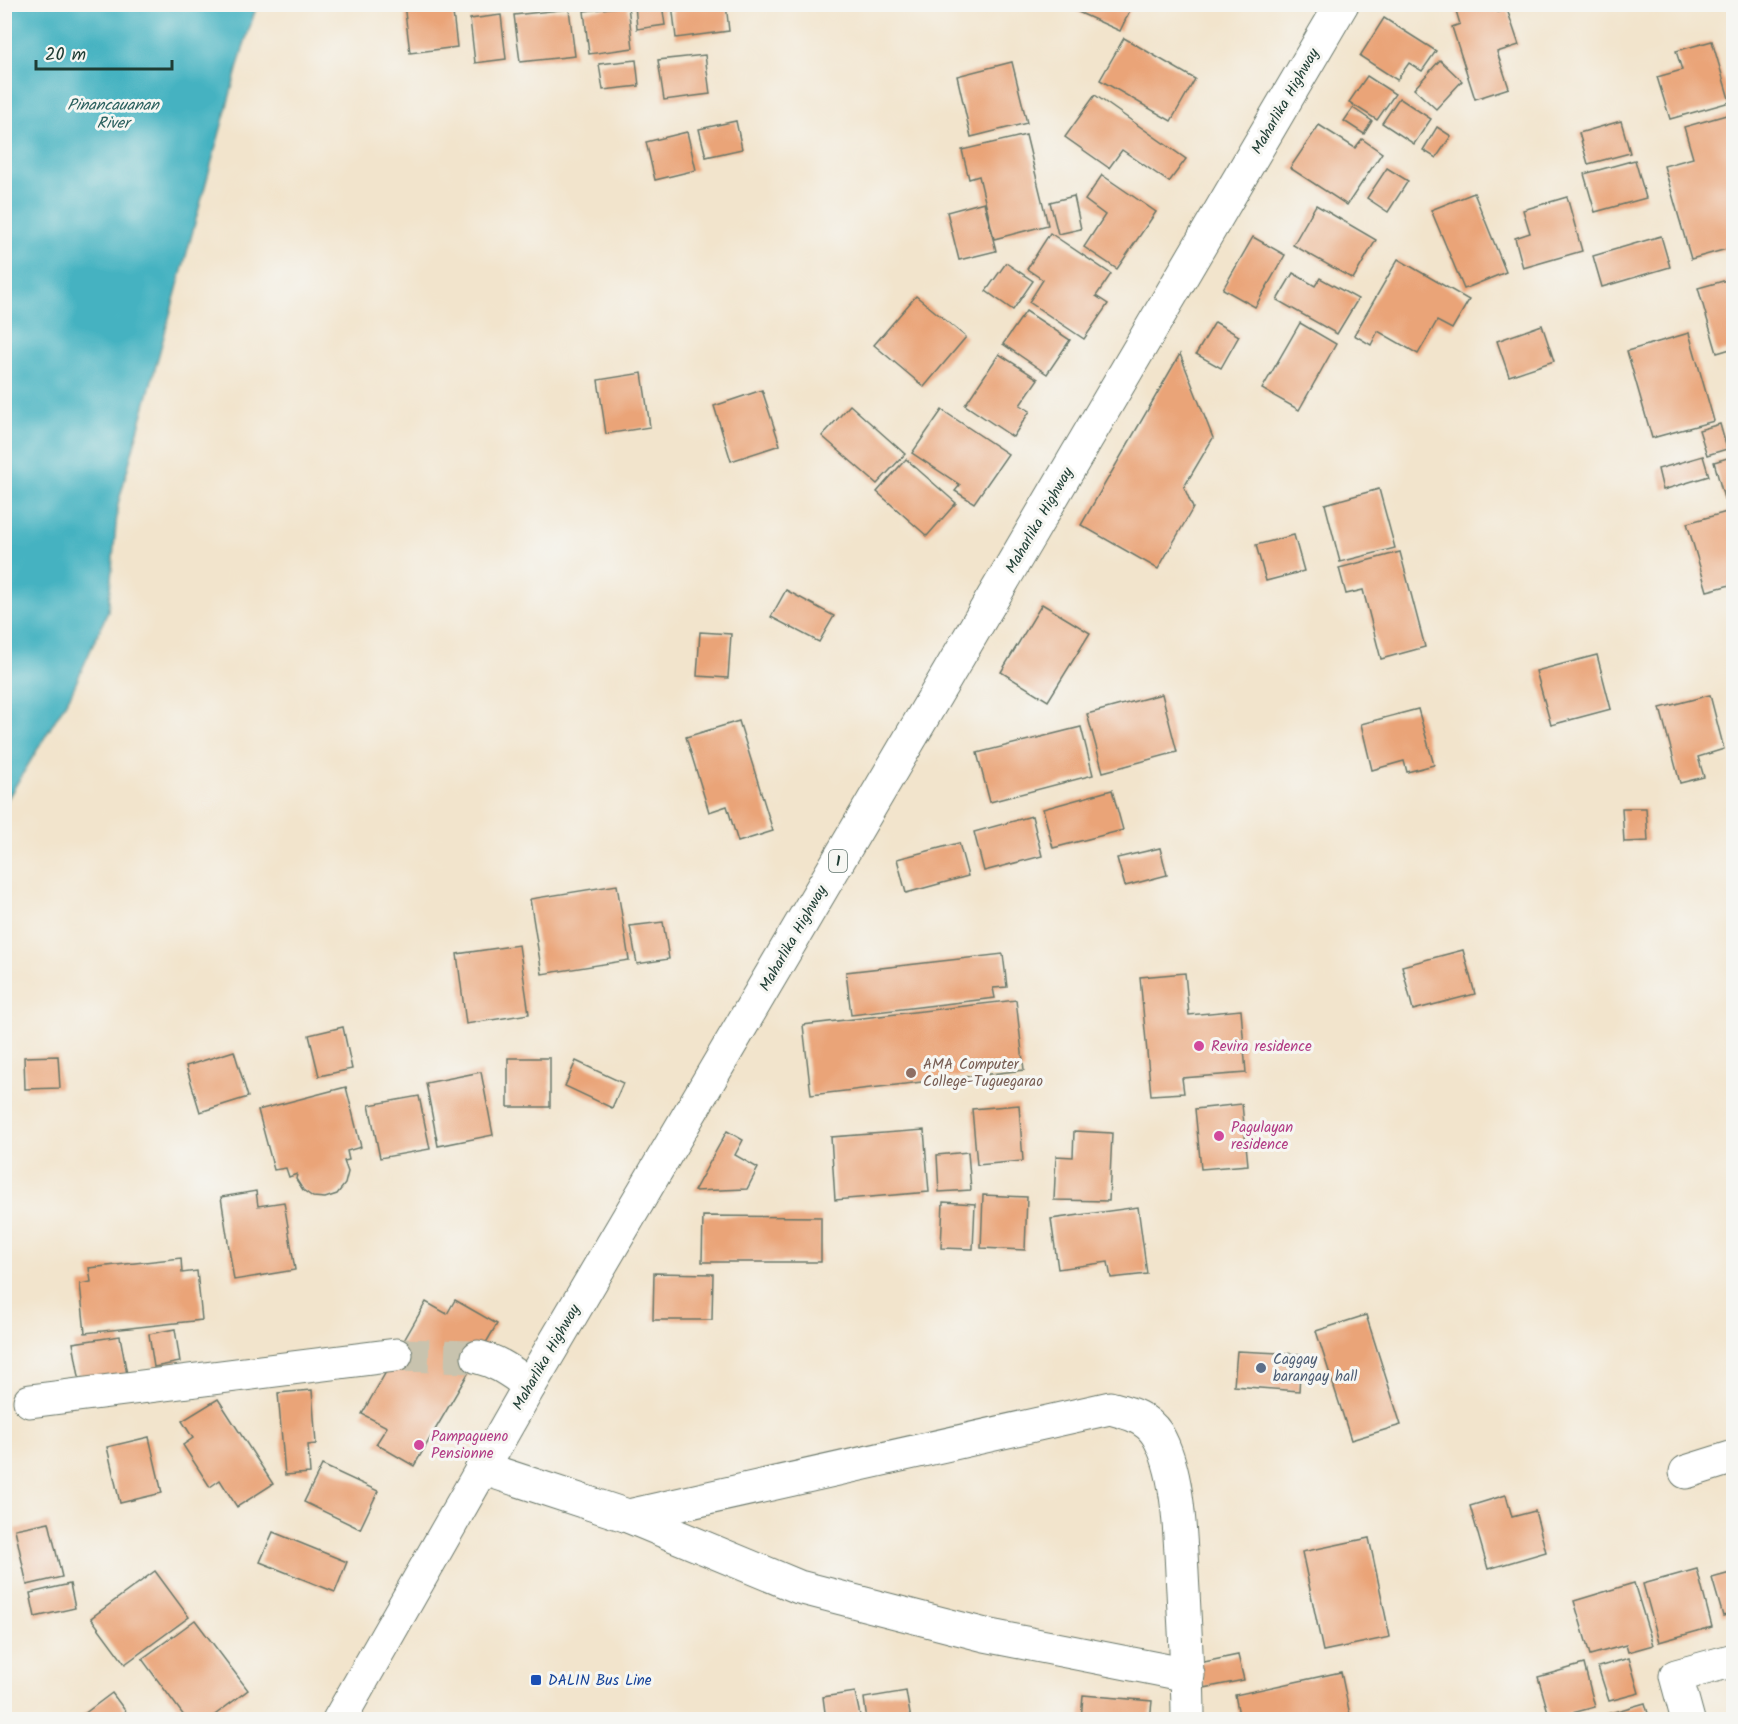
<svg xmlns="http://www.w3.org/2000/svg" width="1738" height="1724" font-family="Kalam,sans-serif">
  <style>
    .water { fill: #45b2c1; stroke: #32787a; stroke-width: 1.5 }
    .building { fill: #eaa478 }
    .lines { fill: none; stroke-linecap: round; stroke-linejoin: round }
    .minor-tunnel { stroke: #c8c3ae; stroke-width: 33; stroke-dasharray: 33 16; stroke-linecap: butt }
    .minor-casing { stroke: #697769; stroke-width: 35 }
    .primary-casing { stroke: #697769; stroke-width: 35 }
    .minor { stroke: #fff; stroke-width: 33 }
    .primary { stroke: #fff; stroke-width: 33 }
    .hotel-dot { fill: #d1479c; stroke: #f6f6f2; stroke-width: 2 }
    .education-dot { fill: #8d6e63; stroke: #f6f6f2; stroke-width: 2 }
    .service-dot { fill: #5c6f8a; stroke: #f6f6f2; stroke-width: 2 }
    .transit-dot { fill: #1a4fb4; stroke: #f6f6f2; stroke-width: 2 }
    .labels { text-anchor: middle; stroke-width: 6; stroke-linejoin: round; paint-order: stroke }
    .shield { fill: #f6f6f2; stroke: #60746d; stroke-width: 1.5 }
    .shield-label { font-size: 14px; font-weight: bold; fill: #1f3d34 }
    .street-label { font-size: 15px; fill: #1f3d34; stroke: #f6f6f2 }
    .hotel-label { font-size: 15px; fill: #b23c85; stroke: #f6f6f2; text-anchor: start }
    .education-label { font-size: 15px; fill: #785e54; stroke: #f6f6f2; text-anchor: start }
    .service-label { font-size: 15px; fill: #4e5e75; stroke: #f6f6f2; text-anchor: start }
    .transit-label { font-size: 15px; fill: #164399; stroke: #f6f6f2; text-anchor: start }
    .water-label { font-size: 16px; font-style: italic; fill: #2a605e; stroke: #f6f6f2 }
  </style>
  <rect width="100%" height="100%" fill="#f6f6f2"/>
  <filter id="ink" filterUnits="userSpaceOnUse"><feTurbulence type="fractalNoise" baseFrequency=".0167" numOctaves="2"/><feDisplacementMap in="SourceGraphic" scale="12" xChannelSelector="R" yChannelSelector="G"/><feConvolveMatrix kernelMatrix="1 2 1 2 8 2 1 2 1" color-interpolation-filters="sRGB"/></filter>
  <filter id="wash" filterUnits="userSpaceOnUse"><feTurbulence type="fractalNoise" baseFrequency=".008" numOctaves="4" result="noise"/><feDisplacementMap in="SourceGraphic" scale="24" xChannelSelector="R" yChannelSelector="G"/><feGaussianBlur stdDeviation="1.35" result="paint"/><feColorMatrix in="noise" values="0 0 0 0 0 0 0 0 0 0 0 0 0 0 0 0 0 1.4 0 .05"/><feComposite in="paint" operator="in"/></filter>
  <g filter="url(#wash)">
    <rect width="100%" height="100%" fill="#f2e4cc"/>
    <!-- water -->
    <path class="water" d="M5,4L257,5L243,48L118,504L108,611L71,694L5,803Z"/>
    <g id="blocks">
      <!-- building -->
      <g class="building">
        <path d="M404,4H452L457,47L410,53Z"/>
        <path d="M635,4H662L665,25L637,29Z"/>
        <path d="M672,4H726L729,31L676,38Z"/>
        <path d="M1079,4H1133L1120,31L1076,11Z"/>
        <path d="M1454,4H1495L1498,12L1507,9L1519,45L1497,52L1509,88L1475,99L1452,27L1460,24Z"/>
        <path d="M628,6L633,48L589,54L584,11Z"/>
        <path d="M569,9L575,56L520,62L514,15Z"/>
        <path d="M501,15L506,59L475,63L470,19Z"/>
        <path d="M1384,18L1436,51L1422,71L1409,63L1397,80L1360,56Z"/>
        <path d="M1124,38L1195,79L1171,121L1100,80Z"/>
        <path d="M1712,41L1730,102L1670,119L1657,77L1682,70L1676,51Z"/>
        <path d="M705,55L710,94L664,100L658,60Z"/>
        <path d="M636,60L639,86L603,90L599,64Z"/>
        <path d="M1440,60L1462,81L1436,109L1414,89Z"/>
        <path d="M1012,62L1027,123L971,137L957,76Z"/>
        <path d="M1367,76L1395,94L1377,120L1349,102Z"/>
        <path d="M1095,95L1186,159L1169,182L1122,150L1109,168L1065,137Z"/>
        <path d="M1399,98L1431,119L1414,144L1382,123Z"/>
        <path d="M1353,108L1372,121L1364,134L1344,121Z"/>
        <path d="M1730,114L1734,126V247L1691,259L1664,166L1693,158L1684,127Z"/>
        <path d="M736,121L742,149L706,157L699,129Z"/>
        <path d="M1621,121L1630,153L1588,164L1579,133Z"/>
        <path d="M1319,125L1355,148L1362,139L1382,153L1347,205L1290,168Z"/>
        <path d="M1437,127L1451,136L1436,158L1423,150Z"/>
        <path d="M687,132L696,170L655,180L646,142Z"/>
        <path d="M1026,135L1048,225L994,239L979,176L969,179L962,150Z"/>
        <path d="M1635,160L1646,198L1595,212L1584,174Z"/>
        <path d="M1387,168L1408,181L1388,212L1367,198Z"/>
        <path d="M1102,175L1156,212L1117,269L1084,247L1105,215L1085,200Z"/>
        <path d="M1474,193L1506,272L1464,289L1431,210Z"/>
        <path d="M1074,196L1081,229L1058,234L1050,202Z"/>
        <path d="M1567,197L1582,251L1523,268L1515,238L1530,233L1523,210Z"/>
        <path d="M984,202L996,251L959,260L947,212Z"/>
        <path d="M1316,205L1376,240L1353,279L1293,245Z"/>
        <path d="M1050,233L1111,274L1096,296L1108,304L1084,339L1029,302L1043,280L1027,269Z"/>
        <path d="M1661,236L1670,267L1602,287L1593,256Z"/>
        <path d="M1253,237L1285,255L1255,307L1223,289Z"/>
        <path d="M1398,259L1469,300L1452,329L1437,321L1418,354L1378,331L1371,345L1354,335Z"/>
        <path d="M1006,263L1033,281L1013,310L986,291Z"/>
        <path d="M1293,273L1315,286L1320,278L1358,299L1337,334L1277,300Z"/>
        <path d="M1734,278V348L1717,353L1698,288Z"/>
        <path d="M916,296L966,337L924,387L874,345Z"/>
        <path d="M1026,311L1070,340L1047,374L1003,344Z"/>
        <path d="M1215,322L1239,336L1221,368L1196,354Z"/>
        <path d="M1300,323L1336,344L1299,410L1262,389Z"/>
        <path d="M1542,325L1554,361L1509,376L1497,341Z"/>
        <path d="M1689,333L1714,421L1652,438L1627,351Z"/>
        <path d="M999,354L1038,379L1020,405L1030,411L1013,437L965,405Z"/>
        <path d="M1180,354L1213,438L1184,487L1193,508L1158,569L1081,525Z"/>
        <path d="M642,373L650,427L606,434L598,380Z"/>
        <path d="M762,390L780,445L731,461L714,406Z"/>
        <path d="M850,405L905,454L877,484L822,436Z"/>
        <path d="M942,410L1008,454L974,503L955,491L960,485L912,453Z"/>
        <path d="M1720,424L1727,449L1707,455L1699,430Z"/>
        <path d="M1703,456L1709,476L1663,490L1658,469Z"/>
        <path d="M1734,456V499L1725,502L1714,462Z"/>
        <path d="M906,459L956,503L927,536L877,492Z"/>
        <path d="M1379,489L1395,548L1340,562L1325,504Z"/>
        <path d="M1734,510V584L1707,591L1687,523Z"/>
        <path d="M1294,535L1304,571L1266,581L1256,545Z"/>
        <path d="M1400,552L1425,647L1381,659L1363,590L1346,594L1339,568Z"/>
        <path d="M786,590L834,616L819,642L771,617Z"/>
        <path d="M1042,604L1090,633L1048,701L1001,672Z"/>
        <path d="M700,632L731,634L728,678L697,676Z"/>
        <path d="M1597,655L1611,709L1551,725L1536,671Z"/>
        <path d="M1162,694L1177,752L1103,772L1087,714Z"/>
        <path d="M1710,695L1724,749L1698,757L1704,777L1680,783L1660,708Z"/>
        <path d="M1418,709L1434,765L1407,772L1404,761L1372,770L1361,724Z"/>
        <path d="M739,721L773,831L738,842L727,806L709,812L686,737Z"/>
        <path d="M1081,727L1093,775L990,802L977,753Z"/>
        <path d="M1112,790L1123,830L1053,848L1043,809Z"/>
        <path d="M1622,808H1646L1648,841L1624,842Z"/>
        <path d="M1032,816L1042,856L984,871L974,832Z"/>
        <path d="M959,843L968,876L906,893L897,859Z"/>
        <path d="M1160,848L1167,875L1125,886L1117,858Z"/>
        <path d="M617,885L629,960L542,974L530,899Z"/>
        <path d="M663,922L669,959L637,964L630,926Z"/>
        <path d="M519,945L529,1014L466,1024L457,954Z"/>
        <path d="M1463,950L1475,994L1413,1010L1402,966Z"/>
        <path d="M1003,954L1007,987L993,988L995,998L851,1015L846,972Z"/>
        <path d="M1185,973L1189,1015L1241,1010L1246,1073L1182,1078L1184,1093L1151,1095L1140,977Z"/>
        <path d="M1016,1000L1024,1070L811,1095L803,1025Z"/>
        <path d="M343,1027L352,1069L319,1076L309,1035Z"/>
        <path d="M234,1051L248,1097L200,1112L186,1066Z"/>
        <path d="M58,1056L60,1088L25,1089L24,1057Z"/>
        <rect x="508" y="1058" width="42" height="49"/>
        <path d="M576,1061L623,1083L612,1108L565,1086Z"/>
        <path d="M481,1072L493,1135L438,1146L426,1083Z"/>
        <path d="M346,1087L361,1147L347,1151L349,1160L344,1161L348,1172L345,1184L337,1194L325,1198L313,1197L303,1190L296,1179L297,1174L289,1177L286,1168L274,1170L258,1110Z"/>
        <path d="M419,1096L430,1149L380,1158L369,1105Z"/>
        <path d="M1242,1104L1248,1165L1201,1169L1195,1109Z"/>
        <path d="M1019,1105L1023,1161L977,1165L972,1109Z"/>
        <path d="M924,1130L929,1192L835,1200L831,1137Z"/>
        <path d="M727,1131L743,1140L735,1155L758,1168L747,1189L694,1191Z"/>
        <path d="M1074,1131L1112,1133L1109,1201L1054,1200L1056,1156L1073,1157Z"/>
        <path d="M968,1152L971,1190L939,1192L937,1155Z"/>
        <path d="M256,1191L258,1206L284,1202L295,1270L234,1280L221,1197Z"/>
        <path d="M983,1195L1027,1197L1025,1250L981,1248Z"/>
        <path d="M943,1202L975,1204L973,1249L941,1248Z"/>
        <path d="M1138,1207L1147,1274L1111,1278L1108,1262L1058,1269L1051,1219Z"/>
        <path d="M703,1216L821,1217V1262H702Z"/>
        <path d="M181,1258L182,1273L197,1271L202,1320L85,1333L80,1284L91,1282L89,1268Z"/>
        <path d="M654,1273L713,1274L712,1320H653Z"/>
        <path d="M455,1300L497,1324L414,1466L376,1444L387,1427L362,1414L426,1302L447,1314Z"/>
        <path d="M1366,1315L1401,1425L1351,1440L1316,1331Z"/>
        <path d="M175,1329L180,1362L154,1367L149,1334Z"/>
        <path d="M120,1336L128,1380L81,1388L73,1343Z"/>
        <path d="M1237,1351L1301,1354L1299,1391L1234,1386Z"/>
        <path d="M312,1390L316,1444L308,1445L310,1473L285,1475L278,1393Z"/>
        <path d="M218,1399L273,1484L237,1507L220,1480L210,1487L183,1445L193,1438L182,1421Z"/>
        <path d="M149,1437L162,1493L120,1503L107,1447Z"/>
        <path d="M322,1465L378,1491L360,1529L304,1502Z"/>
        <path d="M1506,1495L1512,1517L1535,1511L1546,1552L1488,1569L1470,1506Z"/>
        <path d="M49,1522L62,1577L27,1585L15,1529Z"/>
        <path d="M273,1532L347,1562L335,1592L260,1562Z"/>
        <path d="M1369,1538L1390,1637L1323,1651L1302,1552Z"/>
        <path d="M1697,1569L1712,1627L1659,1642L1643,1584Z"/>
        <path d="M155,1571L189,1617L125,1664L91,1618Z"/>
        <path d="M1734,1572V1613L1723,1616L1712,1578Z"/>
        <path d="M1634,1583L1653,1645L1628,1652L1626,1645L1590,1655L1574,1601Z"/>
        <path d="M70,1584L75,1608L35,1617L30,1593Z"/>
        <path d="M195,1620L248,1690L208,1720H187L142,1659Z"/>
        <path d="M1238,1655L1244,1680L1204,1688L1199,1663Z"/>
        <path d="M1629,1658L1639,1693L1609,1701L1598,1667Z"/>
        <path d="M1584,1664L1595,1707L1550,1719L1538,1677Z"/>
        <path d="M1341,1672L1351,1720H1240L1235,1695Z"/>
        <path d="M906,1691L911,1720H867L864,1698Z"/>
        <path d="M855,1692L861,1720H826L823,1697Z"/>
        <path d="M112,1693L132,1720H76Z"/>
        <path d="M1083,1695L1152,1701L1150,1720H1081Z"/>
        <path d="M1645,1703L1650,1720H1589V1719Z"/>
      </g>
    </g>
  </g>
  <g filter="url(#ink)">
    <use href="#blocks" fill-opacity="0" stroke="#697769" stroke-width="1.5"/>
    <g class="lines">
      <!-- minor-tunnel -->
      <path class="minor-tunnel" d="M396,1355L478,1357"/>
      <!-- minor casing -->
      <g class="minor-casing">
        <g id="minor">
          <path d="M478,1357C499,1362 512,1373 530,1385"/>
          <path d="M30,1401L396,1355"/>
          <path d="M482,1468L628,1516L799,1587L985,1635L1188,1675"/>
          <path d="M1686,1472L1734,1457"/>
          <path d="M628,1516L1110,1408C1128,1413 1146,1417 1157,1434C1181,1474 1180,1545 1183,1591C1185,1634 1188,1677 1188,1720"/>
          <path d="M1688,1720L1676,1676L1734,1660"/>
        </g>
      </g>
      <!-- primary casing -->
      <g class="primary-casing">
        <path id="primary" d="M339,1720L530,1385L1342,4"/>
      </g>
      <!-- minor -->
      <use href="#minor" class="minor"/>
      <!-- primary -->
      <use href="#primary" class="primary"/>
    </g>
  </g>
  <!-- markers -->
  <g class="hotel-dot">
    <circle cx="1199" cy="1046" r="6"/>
    <circle cx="1219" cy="1136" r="6"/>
    <circle cx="419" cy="1445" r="6"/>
  </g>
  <circle class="education-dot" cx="911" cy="1073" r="6"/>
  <circle class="service-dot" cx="1261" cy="1368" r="6"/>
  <rect class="transit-dot" x="530" y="1674" width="12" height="12" rx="3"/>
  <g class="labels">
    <!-- shield labels -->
    <rect class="shield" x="829" y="850" width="18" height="22" rx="4.5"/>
    <g class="shield-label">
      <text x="838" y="866">1</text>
    </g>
    <!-- street labels -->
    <g class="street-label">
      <text transform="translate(1285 101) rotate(-60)" y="5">Maharlika Highway</text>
      <text transform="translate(1039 520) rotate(-60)" y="5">Maharlika Highway</text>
      <text transform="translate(793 938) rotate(-60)" y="5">Maharlika Highway</text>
      <text transform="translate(546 1357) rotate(-60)" y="5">Maharlika Highway</text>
    </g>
    <!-- hotel labels -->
    <g class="hotel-label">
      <text x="1211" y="1051">Revira residence</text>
      <text x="1231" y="1132">Pagulayan<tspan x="1231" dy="17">residence</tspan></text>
      <text x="431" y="1441">Pampagueno<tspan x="431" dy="17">Pensionne</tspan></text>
    </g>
    <!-- education labels -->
    <g class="education-label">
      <text x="923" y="1069">AMA Computer<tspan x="923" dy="17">College-Tuguegarao</tspan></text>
    </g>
    <!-- service labels -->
    <g class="service-label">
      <text x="1273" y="1364">Caggay<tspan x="1273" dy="17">barangay hall</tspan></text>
    </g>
    <!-- transit labels -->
    <g class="transit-label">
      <text x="548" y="1685">DALIN Bus Line</text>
    </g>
    <!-- water labels -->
    <g class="water-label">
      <text x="113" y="110">Pinancauanan<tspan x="113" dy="18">River</tspan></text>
    </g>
  </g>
  <!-- margin -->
  <rect width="1738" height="1724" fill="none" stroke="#f6f6f2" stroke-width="24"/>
  <!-- scale -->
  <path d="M36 60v9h136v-9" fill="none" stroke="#1f3d34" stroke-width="3"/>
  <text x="45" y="60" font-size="18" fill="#1f3d34" stroke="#f6f6f2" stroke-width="4.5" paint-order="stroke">20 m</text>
</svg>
